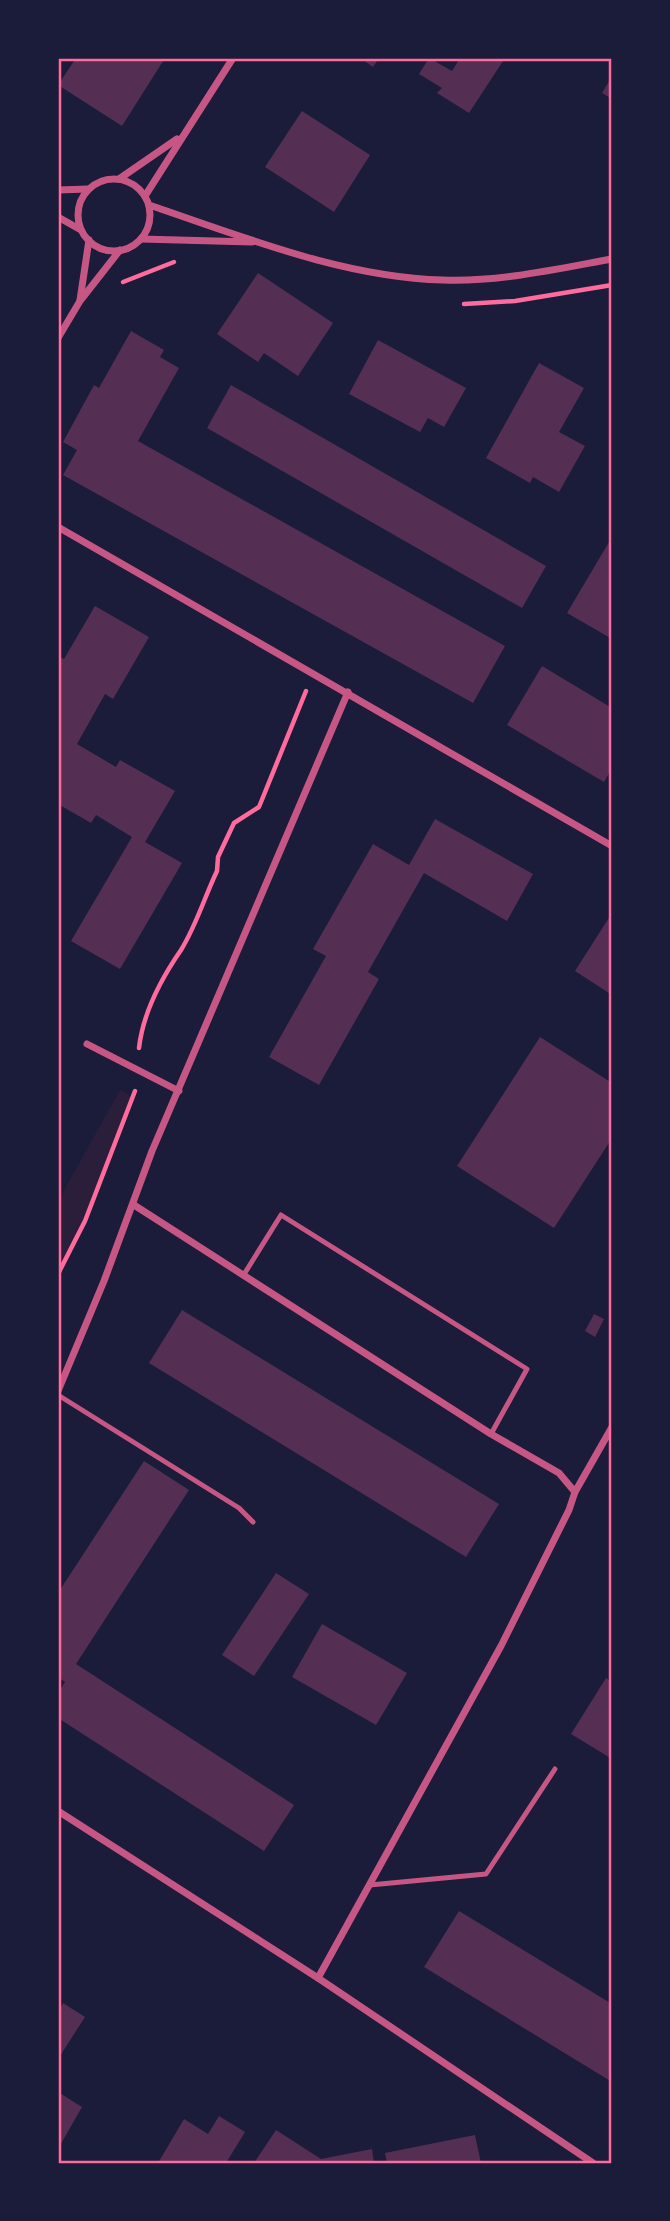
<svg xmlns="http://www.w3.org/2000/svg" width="670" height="2221" font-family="Montserrat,sans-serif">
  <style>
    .green { fill: #2a1e3b }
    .building { fill: #542f53 }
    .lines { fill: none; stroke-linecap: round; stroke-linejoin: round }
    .path { stroke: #ff6b9d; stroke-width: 4.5 }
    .service { stroke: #c65784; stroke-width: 5 }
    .minor { stroke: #c65784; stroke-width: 7 }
    .neatline { fill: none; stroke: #ff6b9d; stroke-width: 2.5 }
  </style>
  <rect width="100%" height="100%" fill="#1b1b3a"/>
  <!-- green -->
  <path class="green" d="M120,1090L133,1097L58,1282V1201Z"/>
  <!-- building -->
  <g class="building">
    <path d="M76,58H165L122,126L58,85Z"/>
    <path d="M360,58H379L373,67Z"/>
    <path d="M429,58L452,71L460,58H505L469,113L437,93L442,88L419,74Z"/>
    <path d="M612,76V99L602,93Z"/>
    <path d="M302,111L370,155L334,212L265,167Z"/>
    <path d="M258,273L333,323L298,376L264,353L258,362L217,334Z"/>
    <path d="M131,331L164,350L160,357L179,368L138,441L505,646L473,703L63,475L77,450L63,442L94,385L99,388Z"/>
    <path d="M378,340L466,388L444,427L428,418L420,432L349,394Z"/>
    <path d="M539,363L584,388L559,432L585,446L559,492L533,477L530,483L486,458Z"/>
    <path d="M231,385L546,566L522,608L207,428Z"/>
    <path d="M612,537V639L567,613Z"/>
    <path d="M95,606L149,637L113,699L105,694L77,744L116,767L120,760L175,791L145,842L182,863L120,969L71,941L132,837L96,815L91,823L58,804V656L64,659Z"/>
    <path d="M542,666L612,708V768L604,782L507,725Z"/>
    <path d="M435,819L533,874L507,921L424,873L368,972L379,979L319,1085L269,1057L326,956L313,949L373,844L409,865Z"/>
    <path d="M612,913V995L575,971Z"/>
    <path d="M540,1037L612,1083V1138L554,1228L457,1166Z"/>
    <path d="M182,1310L499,1504L466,1557L149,1363Z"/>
    <path d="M594,1314L604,1319L595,1337L585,1331Z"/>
    <path d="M144,1461L189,1490L76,1664L294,1805L264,1851L58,1718V1693L65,1682L58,1677V1593Z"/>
    <path d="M276,1573L309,1594L254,1676L222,1655Z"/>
    <path d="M322,1624L407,1673L376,1725L292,1677Z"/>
    <path d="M606,1678L612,1682V1759L571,1734Z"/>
    <path d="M459,1911L612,2004V2082L424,1967Z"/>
    <path d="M63,2003L85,2017L58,2059V2005L61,2007Z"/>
    <path d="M58,2092L82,2107L58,2149Z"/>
    <path d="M219,2116L245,2132L226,2163H158L184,2119L208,2134Z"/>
    <path d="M276,2130L321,2159L372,2149L374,2163H254Z"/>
    <path d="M475,2135L481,2163H387L385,2153Z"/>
  </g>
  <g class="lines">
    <!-- path -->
    <g class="path">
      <path d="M123,282L174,262"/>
      <path d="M464,304L515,301L612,285"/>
      <path d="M139,1048C143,1012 161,979 181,950C196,926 205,896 217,871L218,857L234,823L259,807L306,691"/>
      <path d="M58,1274L85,1221L135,1091"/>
    </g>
    <!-- service -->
    <g class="service">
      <path d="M243,1276L281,1215L527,1369L491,1434"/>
      <path d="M58,1395L239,1508L253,1522"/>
      <path d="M370,1885L486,1874L555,1769"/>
    </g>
    <!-- minor -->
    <g class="minor">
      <circle cx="114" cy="215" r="36"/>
      <path d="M119,179L177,139"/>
      <path d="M58,190L88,189"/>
      <path d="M145,196L233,58"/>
      <path d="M149,205C244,237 342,277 443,280C499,282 557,269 612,259"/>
      <path d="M58,217L81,230"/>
      <path d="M141,239L252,242"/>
      <path d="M80,300L89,240"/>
      <path d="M58,338L80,301L120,250"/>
      <path d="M58,527L612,846"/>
      <path d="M87,1044L179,1091"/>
      <path d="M134,1205L491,1434L559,1473L575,1492"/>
      <path d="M58,1391L104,1281L152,1151L348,692"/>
      <path d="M58,1811L318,1978L593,2163"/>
      <path d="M318,1978L501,1646L569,1510L575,1492L612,1427"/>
    </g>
  </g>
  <!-- border -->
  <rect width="670" height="2221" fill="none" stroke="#1b1b3a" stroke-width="119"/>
  <rect x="60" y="60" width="550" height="2102" class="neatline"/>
</svg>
